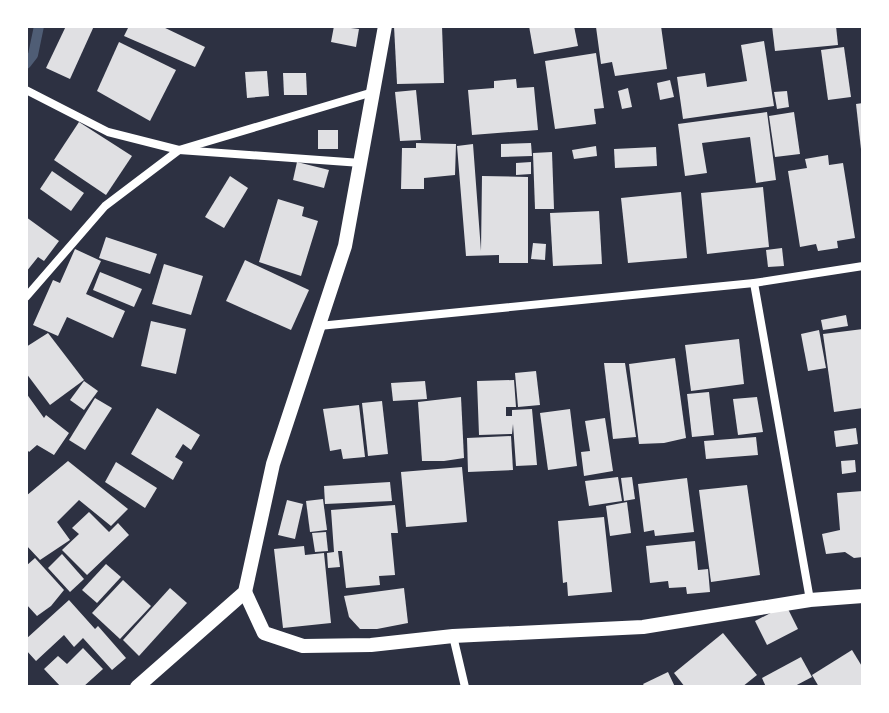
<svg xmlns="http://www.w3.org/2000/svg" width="889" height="713" font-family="Cabin,sans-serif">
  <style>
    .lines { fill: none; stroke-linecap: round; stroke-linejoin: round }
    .stream { stroke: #4f5d75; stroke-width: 10 }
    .building { fill: #e0e0e3 }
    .minor { stroke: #fff; stroke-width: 8 }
    .tertiary { stroke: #fff; stroke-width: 14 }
  </style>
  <rect width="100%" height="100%" fill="#2d3142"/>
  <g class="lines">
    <!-- stream -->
    <path class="stream" d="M26,64L33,55L39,26"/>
  </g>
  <!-- building -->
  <g class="building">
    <path d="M66,26H94L70,79L46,68Z"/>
    <path d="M129,26H161L205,47L195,67L124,36Z"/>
    <path d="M334,26L359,29L356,47L331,42Z"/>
    <path d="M394,26H442L444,83L397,84Z"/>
    <path d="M529,26H574L578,46L534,54Z"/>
    <path d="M606,26H661L667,69L615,76L612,62L601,64L596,27Z"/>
    <path d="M772,26H836L838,45L775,51Z"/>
    <path d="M764,41L774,106L683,119L677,77L705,73L707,87L747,81L741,45Z"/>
    <path d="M119,42L176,70L150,121L97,91Z"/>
    <path d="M844,47L851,97L828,100L821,50Z"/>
    <path d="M596,53L604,108L594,109L596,124L555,129L545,61Z"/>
    <path d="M267,71L269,96L247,98L245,72Z"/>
    <path d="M283,73H306L307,95H284Z"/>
    <path d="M516,79L517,88L534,87L538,130L472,135L468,90L494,88V81Z"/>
    <path d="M670,80L674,97L660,100L657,83Z"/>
    <path d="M628,88L632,107L622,109L618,91Z"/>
    <path d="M416,90L421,140L400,141L395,92Z"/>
    <path d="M787,91L789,107L777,109L774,92Z"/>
    <path d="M863,103V149H861L856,104Z"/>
    <path d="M767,112L776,180L756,183L750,137L702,143L707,173L685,176L678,124Z"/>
    <path d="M794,112L800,154L775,157L769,116Z"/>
    <path d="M79,122L132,156L106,195L54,160Z"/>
    <rect x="318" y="130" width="20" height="19"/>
    <path d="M416,143L456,144L455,175L424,178V189H401L402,148H416Z"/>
    <path d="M531,143L532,156L501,157V144Z"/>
    <path d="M473,144L481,251L482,176L528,177V263H499V255L466,256L457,146Z"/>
    <path d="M596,146L597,156L574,159L572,150Z"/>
    <path d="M656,147L657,166L615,168L614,149Z"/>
    <path d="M552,152L554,209H535L533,153Z"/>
    <path d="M828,155L829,165L843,163L855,238L837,241L838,248L818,251L816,244L800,247L788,171L807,168L805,159Z"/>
    <path d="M297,162L329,170L324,188L293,180Z"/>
    <path d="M531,162V174L516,175V163Z"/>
    <path d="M52,171L84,193L71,211L40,189Z"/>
    <path d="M230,176L248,188L224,228L205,217Z"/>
    <path d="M763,187L769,247L707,254L701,193Z"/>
    <path d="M681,192L687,258L628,263L621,198Z"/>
    <path d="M278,199L304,207L302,216L318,221L301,276L259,262Z"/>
    <path d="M599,211L602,264L553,266L550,213Z"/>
    <path d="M26,217L59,241L44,261L38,257L26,272Z"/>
    <path d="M106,237L157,254L150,274L99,258Z"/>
    <path d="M533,243L546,244L545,260L531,259Z"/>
    <path d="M782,248L784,266L768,267L766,250Z"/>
    <path d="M75,249L101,261L86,294L125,311L113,338L67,317L58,336L33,325L53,280L60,283Z"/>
    <path d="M245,260L309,290L291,330L226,301Z"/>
    <path d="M164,264L203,276L191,315L152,304Z"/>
    <path d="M100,272L142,289L134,307L93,290Z"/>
    <path d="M846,315L848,326L823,330L821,320Z"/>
    <path d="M151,321L186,329L176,374L141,366Z"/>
    <path d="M863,329V408L834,412L823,334Z"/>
    <path d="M819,330L826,368L808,371L801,334Z"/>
    <path d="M48,333L84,380L50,405L26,373V347Z"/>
    <path d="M739,339L744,384L691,391L685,345Z"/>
    <path d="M675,358L686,438L664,443L639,444L629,364Z"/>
    <path d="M604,363H625L636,437L613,439Z"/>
    <path d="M536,371L540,405L518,407L515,373Z"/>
    <path d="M514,380L516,407H506V416H512V410L532,409L537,465L516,466L513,424L512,434L479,435L477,381Z"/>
    <path d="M84,381L98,391L84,410L70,400Z"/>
    <path d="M425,381L427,399L393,401L391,383Z"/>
    <path d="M709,392L714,435L692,437L687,394Z"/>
    <path d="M26,393L44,418L46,415L69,433L54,455L37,445L29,452L26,448Z"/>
    <path d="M461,397L464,458L444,461H422L418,402Z"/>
    <path d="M757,397L763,432L738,435L733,399Z"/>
    <path d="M95,398L112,408L85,450L69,440Z"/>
    <path d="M382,401L388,454L368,456L362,403Z"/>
    <path d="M359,405L365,457L343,459L341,449L330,451L323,409Z"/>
    <path d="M157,408L200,435L191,450L183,444L175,457L183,462L173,480L131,454Z"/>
    <path d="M570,409L577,466L548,470L540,413Z"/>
    <path d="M605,418L613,471L584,476L581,452L590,451L585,421Z"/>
    <path d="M856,428L858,444L836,447L834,431Z"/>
    <path d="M511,436L513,470L468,472L467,438Z"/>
    <path d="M756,437L758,455L706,459L704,441Z"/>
    <path d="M855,460L856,472L842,474L841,461Z"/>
    <path d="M68,461L128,509L111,526L79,500L57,522L70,540L40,560L26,545V496Z"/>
    <path d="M116,462L157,488L145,508L105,482Z"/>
    <path d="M462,467L467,522L406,527L401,472Z"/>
    <path d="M618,477L622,501L589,506L585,481Z"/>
    <path d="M632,477L635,499L624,501L621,478Z"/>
    <path d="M687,478L694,532L655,536L654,530L644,532L638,484Z"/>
    <path d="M390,482L392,501L325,504L324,486Z"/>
    <path d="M747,485L760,575L711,582L699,490Z"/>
    <path d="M863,491V557L854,558L845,552L826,554L822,534L840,530L837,493Z"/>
    <path d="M323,499L327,530L310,532L306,501Z"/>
    <path d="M287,500L303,504L295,539L278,535Z"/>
    <path d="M627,502L631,533L610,536L606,506Z"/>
    <path d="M395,505L398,533H391L395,575L379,576L380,585L346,588L342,551H338L340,567L328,568L327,553L334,552L331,510Z"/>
    <path d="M89,512L109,532L118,523L129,535L87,575L62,550L79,534L72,528Z"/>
    <path d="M604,517L612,592L568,596L567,582L563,583L558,521Z"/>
    <path d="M326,532L328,551L315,552L312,533Z"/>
    <path d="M695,541L698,570L708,569L710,592L687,594L686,587L669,588L668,581L650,583L646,546Z"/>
    <path d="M304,546L305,555L324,553L331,623L283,628L274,549Z"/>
    <path d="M62,554L84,579L70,592L48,568Z"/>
    <path d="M35,558L64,590L51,606L37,616L26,604V566Z"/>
    <path d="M106,564L121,577L97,603L82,590Z"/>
    <path d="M123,580L151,606L120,639L92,613Z"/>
    <path d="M170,588L187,603L139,656L123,640Z"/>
    <path d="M404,588L408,623L377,629H360L349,617L344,596Z"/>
    <path d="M69,600L95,629L98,626L126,658L112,670L83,638L74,647L64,635L36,661L26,650V639Z"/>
    <path d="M786,605L798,629L767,645L755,621Z"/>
    <path d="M723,633L757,675L742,687H685L674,673Z"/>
    <path d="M83,648L103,669L83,687H61L44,669L58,656L67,664Z"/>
    <path d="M852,650L863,668V687H819L812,675Z"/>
    <path d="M801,657L812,677L793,687H766L762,678Z"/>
    <path d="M668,672L675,687H645L643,684Z"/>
  </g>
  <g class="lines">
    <!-- minor -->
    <g class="minor">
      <path d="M26,90L108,132L179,150L361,163"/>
      <path d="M754,283L810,600"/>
      <path d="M26,297L105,206L179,150L373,92"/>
      <path d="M319,326L754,283L863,266"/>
      <path d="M453,636L465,687"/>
    </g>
    <!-- tertiary -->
    <g class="tertiary">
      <path d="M245,592L264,633L303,646L371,645L453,636L643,627L810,600L863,596"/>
      <path d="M137,687L245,592L273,464L345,246L385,26"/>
    </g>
  </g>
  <!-- border -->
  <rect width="889" height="713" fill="none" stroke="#ffffff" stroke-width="56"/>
</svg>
